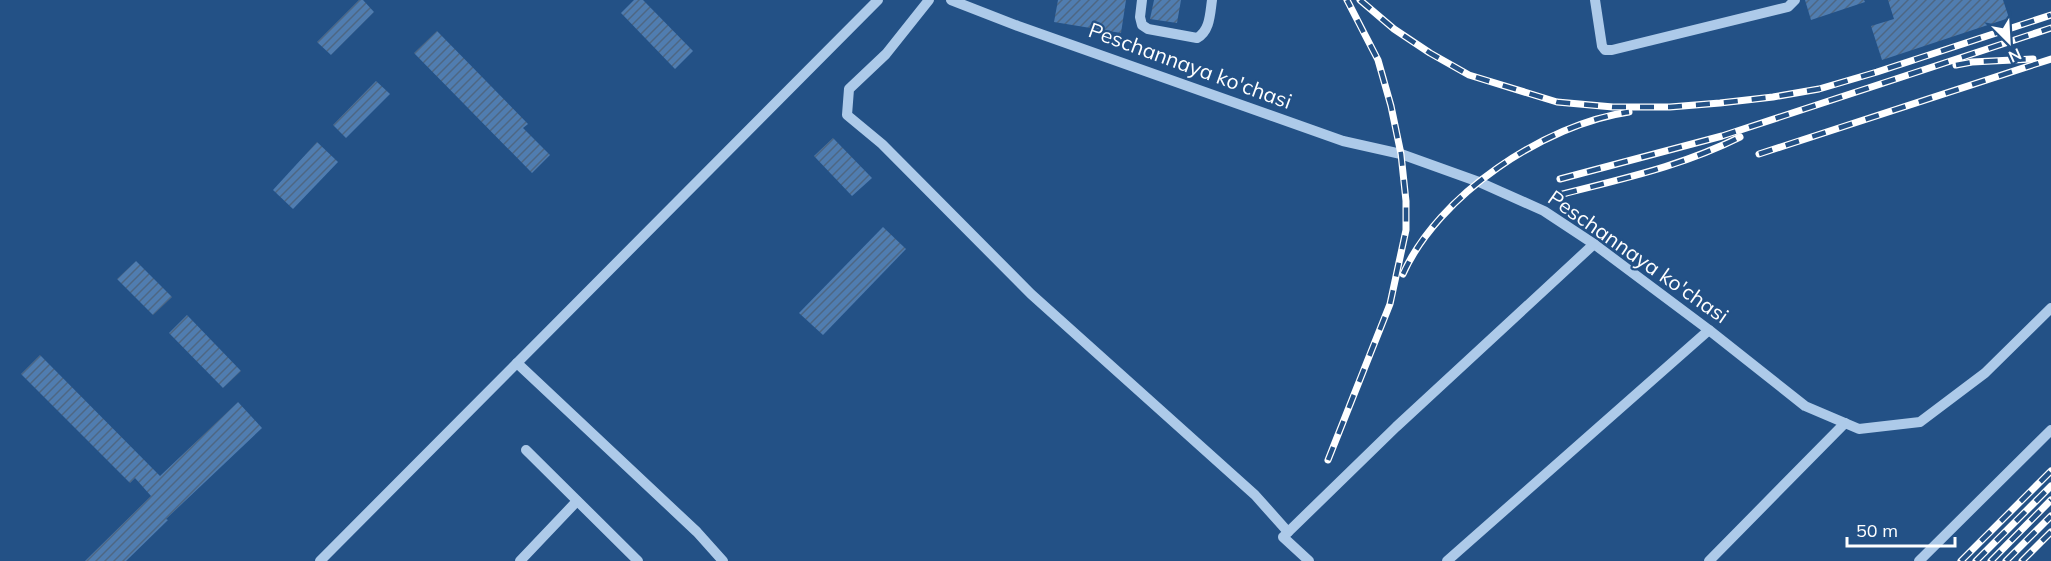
<svg xmlns="http://www.w3.org/2000/svg" width="2051" height="561" font-family="Mulish,sans-serif">
  <style>
    .building { fill: url(#building-hatch) }
    .lines { fill: none; stroke-linecap: round; stroke-linejoin: round }
    .minor { stroke: #adcae9; stroke-width: 10 }
    .rail-casing { stroke: #fff; stroke-width: 7 }
    .rail { stroke: #235186; stroke-width: 4.5; stroke-dasharray: 14; stroke-linecap: butt }
    .labels { text-anchor: middle; stroke-width: 4.5; stroke-linejoin: round; paint-order: stroke }
    .street-label { font-size: 21px; fill: #fff; stroke: #235186 }
  </style>
  <defs>
    <pattern id="building-hatch" width="6" height="6" patternUnits="userSpaceOnUse" patternTransform="scale(1.5)"><rect width="6" height="6" fill="#507db0"/><path d="M-1 1l2-2M0 6l6-6M5 7l2-2" fill="none" stroke="#4e6783"/></pattern>
  </defs>
  <rect width="100%" height="100%" fill="#235186"/>
  <!-- building -->
  <g class="building">
    <path d="M359,0H363L374,12L331,55L317,42Z"/>
    <path d="M634,0H643L693,51L675,69L621,13Z"/>
    <path d="M1058,0H1126L1121,33L1054,22Z"/>
    <path d="M1154,0H1181L1177,23L1150,19Z"/>
    <path d="M1805,0H1864L1865,2L1811,20Z"/>
    <path d="M1888,0H2003L2009,18L1882,60L1871,26L1894,19Z"/>
    <path d="M437,31L528,124L523,128L550,155L532,173L414,53Z"/>
    <path d="M376,81L390,94L346,138L333,125Z"/>
    <path d="M833,138L872,178L852,196L814,156Z"/>
    <path d="M317,142L338,162L293,209L273,190Z"/>
    <path d="M883,227L906,249L823,335L799,313Z"/>
    <path d="M136,261L172,297L153,315L117,279Z"/>
    <path d="M187,315L241,371L223,388L169,333Z"/>
    <path d="M40,355L160,476L238,402L262,428L166,519L168,520L126,561H85L151,496L135,478L130,483L21,374Z"/>
  </g>
  <g class="lines">
    <!-- minor -->
    <g class="minor">
      <path d="M929,0L886,54L849,89L847,115L882,144L1031,294L1255,495L1288,532"/>
      <path d="M951,0L1018,26L1343,141L1401,154L1479,182L1544,211L1594,244L1709,330L1805,406L1859,429L1920,422L1985,373L2051,308"/>
      <path d="M1142,0L1140,17L1142,25L1148,29L1197,38C1210,31 1210,14 1212,0"/>
      <path d="M1595,0L1602,46L1605,50H1612L1788,7L1795,0"/>
      <path d="M517,363L697,532L723,561"/>
      <path d="M526,450L638,561"/>
      <path d="M320,561L878,0"/>
      <path d="M520,561L577,501"/>
      <path d="M1309,561L1283,537L1396,427L1594,244"/>
      <path d="M1447,561L1709,330"/>
      <path d="M1709,561L1845,423"/>
      <path d="M1919,561L2051,430"/>
    </g>
    <!-- rail casing -->
    <g class="rail-casing">
      <g id="rail">
        <path d="M1360,0L1394,29L1430,53L1469,75L1557,102L1613,107H1670L1720,103L1773,97L1819,89L1877,72L2051,15"/>
        <path d="M1956,65L1972,62L2033,59"/>
        <path d="M1759,154L2051,59"/>
        <path d="M1560,179L1722,136L2051,28"/>
        <path d="M1563,194C1625,178 1682,166 1740,137"/>
        <path d="M1403,274C1438,195 1545,124 1629,112"/>
        <path d="M1328,460L1390,304L1406,230V201L1401,154L1391,106L1378,60L1347,0"/>
        <path d="M1961,561L2051,471"/>
        <path d="M1976,561L2051,486"/>
        <path d="M1991,561L2051,500"/>
        <path d="M2006,561L2051,516"/>
        <path d="M2022,561L2051,532"/>
      </g>
    </g>
    <!-- rail -->
    <use href="#rail" class="rail"/>
  </g>
  <g class="labels">
    <!-- street labels -->
    <g class="street-label">
      <text transform="translate(1190 66) rotate(20)" y="7">Peschannaya ko'chasi</text>
      <text transform="translate(1638 257) rotate(35)" y="7">Peschannaya ko'chasi</text>
    </g>
  </g>
  <!-- north arrow -->
  <g transform="translate(2009 42) rotate(156)" stroke="#235186" stroke-width="4.5" paint-order="stroke">
  <path d="M0-4.5L10 22L0 15L-10 22Z" fill="#ffffff"/>
  <text y="-9" font-size="16" font-weight="bold" text-anchor="middle" fill="#ffffff">N</text>
  </g>
  <!-- scale -->
  <path d="M1847 537v9h108v-9" fill="none" stroke="#ffffff" stroke-width="3"/>
  <text x="1856" y="537" font-size="18" fill="#ffffff" stroke="#235186" stroke-width="4.5" paint-order="stroke">50 m</text>
</svg>
